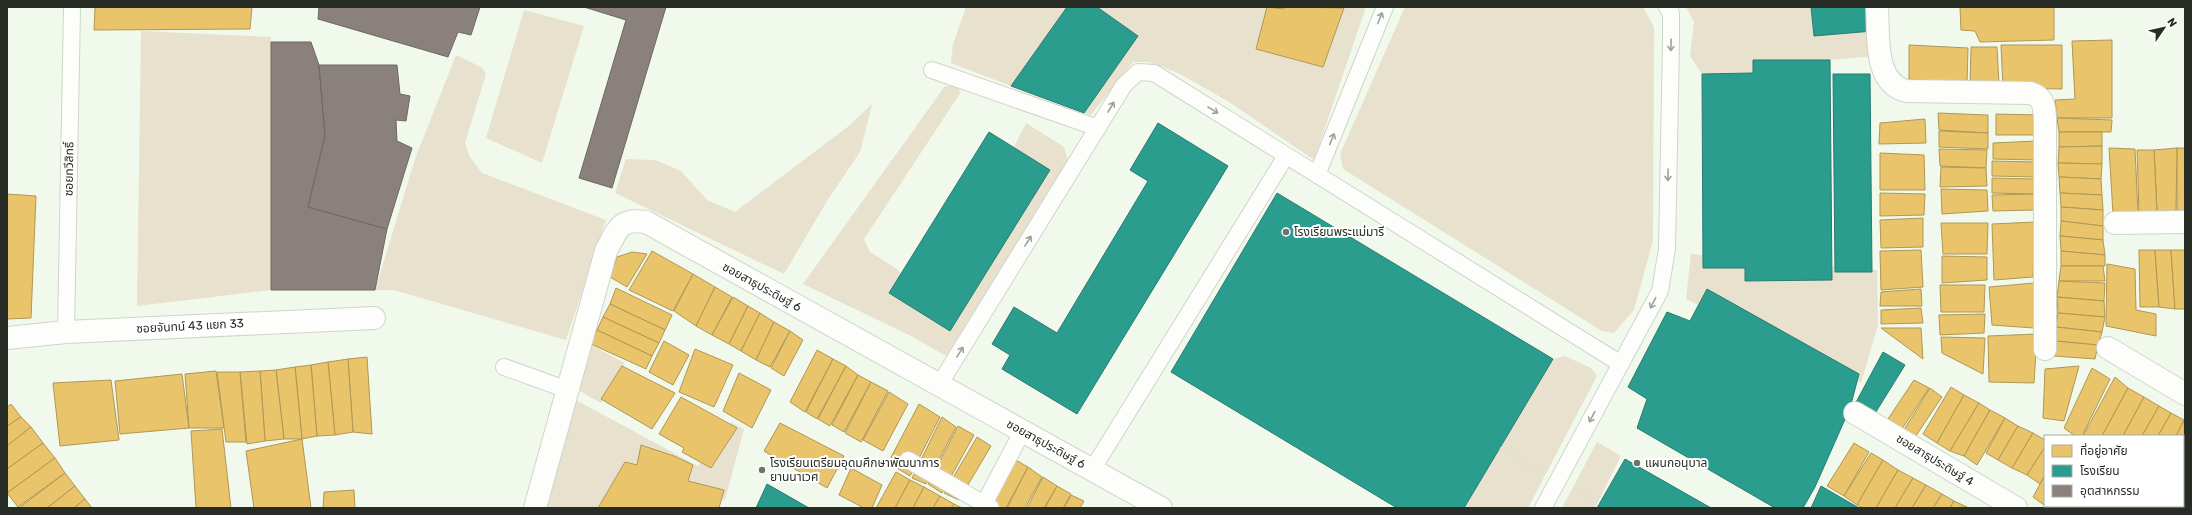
<svg xmlns="http://www.w3.org/2000/svg" width="2192" height="515" font-family="Rubik,'Noto Sans Thai',sans-serif">
  <style>
    .green { fill: #e8e1cd }
    .homes { fill: #e9c46a; stroke: #af9755 }
    .schools { fill: #2a9d8f; stroke: #297b6f }
    .industry { fill: #8a817c; stroke: #6c6862 }
    .lines { fill: none; stroke-linecap: round; stroke-linejoin: round }
    .lane-casing { stroke: #ced5ca; stroke-width: 18 }
    .street-casing { stroke: #ced5ca; stroke-width: 24 }
    .path { stroke: #dcdfda; stroke-width: 2.5; stroke-dasharray: 2 3; stroke-linecap: butt }
    .lane { stroke: #fdfefc; stroke-width: 16 }
    .street { stroke: #fdfefc; stroke-width: 22 }
    .oneway { stroke: #9da09b }
    .poi-dot { fill: #6e746a; stroke: #fff; stroke-width: 1.5 }
    .labels { text-anchor: middle; stroke-width: 4; stroke-linejoin: round; paint-order: stroke }
    .street-label { font-size: 12px; fill: #272d24; stroke: #fff }
    .poi-label { font-size: 12px; fill: #272d24; stroke: #fff; text-anchor: start }
  </style>
  <rect width="100%" height="100%" fill="#f1f9ec"/>
  <!-- green -->
  <g class="green">
    <path d="M966,7H1067L1011,86L951,63L953,44Z"/>
    <path d="M1097,7H1366L1314,160L1229,102L1178,73L1149,62H1133L1091,115L1084,113L1138,36Z"/>
    <path d="M1405,7H1643L1654,27L1653,240L1634,310L1614,333L1602,331L1343,169L1340,154Z"/>
    <path d="M1686,7H1872L1874,56L1830,60H1754L1753,73L1702,74L1690,56L1694,22Z"/>
    <path d="M524,10L584,26L542,163L486,138Z"/>
    <path d="M141,31L271,37V290L137,306Z"/>
    <path d="M456,55L481,67L486,74L465,143L470,157L482,173L606,220L566,340L394,290H375L415,159Z"/>
    <path d="M945,86H955L961,92L864,239L870,252L897,269L908,283L921,279L1014,147L1026,123L1064,147L1069,164L946,356L913,337L803,284Z"/>
    <path d="M872,104L860,152L827,201L784,274L615,193L626,159L655,160L681,171L707,200L735,212L850,125Z"/>
    <path d="M1691,254L1877,270L1878,325L1861,383L1686,299Z"/>
    <path d="M591,345L625,363L601,403L578,390Z"/>
    <path d="M1565,356L1591,368L1597,376L1528,508H1464L1553,359Z"/>
    <path d="M574,399L698,466L731,422L744,429L725,500L643,466L624,508H545Z"/>
    <path d="M1597,442L1621,456L1595,508H1562Z"/>
  </g>
  <!-- homes -->
  <g class="homes">
    <path d="M95,7H252L250,29L94,30Z"/>
    <path d="M1267,7L1284,9L1285,7L1344,8L1323,67L1256,49Z"/>
    <path d="M1960,7H2054V40L1980,42L1975,31L1961,30Z"/>
    <path d="M2112,40V118H2057L2055,100L2075,99L2072,41Z"/>
    <path d="M1909,45L1968,48L1967,83L1909,79Z"/>
    <path d="M2001,45H2062V89L2003,88Z"/>
    <path d="M1971,47H1997L1999,84L1970,86Z"/>
    <path d="M1938,113L1988,115V133L1939,130Z"/>
    <path d="M1996,114L2041,115L2040,135H1996Z"/>
    <path d="M2057,118L2112,120L2111,132H2059Z"/>
    <path d="M1925,119L1926,143L1879,144L1880,123Z"/>
    <path d="M1939,131L1988,133V149L1939,147Z"/>
    <path d="M2059,132H2102V146L2059,147Z"/>
    <path d="M2037,141V160L1993,159V143Z"/>
    <path d="M2102,146V164L2058,163L2059,147Z"/>
    <path d="M2109,148L2135,149L2138,213L2113,214Z"/>
    <rect x="2177" y="148" width="8" height="63"/>
    <path d="M2177,148L2176,211H2157L2154,150Z"/>
    <path d="M1939,149L1987,150L1986,168L1940,166Z"/>
    <path d="M2137,150H2154L2157,213H2139Z"/>
    <path d="M1880,153L1924,155L1925,190H1880Z"/>
    <path d="M1992,161L2037,162L2036,177L1992,176Z"/>
    <path d="M2058,163L2102,164L2101,179L2059,177Z"/>
    <path d="M1941,167L1986,168L1987,186L1940,187Z"/>
    <path d="M2059,177L2101,179L2102,195L2060,193Z"/>
    <path d="M1992,178L2036,179L2035,194L1992,193Z"/>
    <path d="M1941,189L1987,190L1988,211L1942,214Z"/>
    <path d="M1880,193L1925,194L1924,215L1880,216Z"/>
    <path d="M2060,193L2102,195L2103,210L2061,207Z"/>
    <path d="M7,194L36,196L31,318L7,319Z"/>
    <path d="M2035,194V210L1993,211L1992,195Z"/>
    <path d="M2061,207L2103,210V226L2061,221Z"/>
    <path d="M1923,218V247L1881,248L1880,220Z"/>
    <path d="M2061,221L2103,226V240L2060,236Z"/>
    <path d="M2035,222L2033,277L1994,280L1992,224Z"/>
    <path d="M1941,223H1988L1987,254H1943Z"/>
    <path d="M2060,236L2103,240L2105,255L2061,251Z"/>
    <path d="M1921,250L1923,287L1881,290L1880,251Z"/>
    <path d="M2139,250H2155L2159,307H2140Z"/>
    <path d="M2155,250H2171L2175,309L2159,307Z"/>
    <path d="M2171,250H2185V309H2175Z"/>
    <path d="M652,251L693,274L673,311L629,290Z"/>
    <path d="M2061,251L2105,255V266H2061Z"/>
    <path d="M632,252L647,254L627,287L610,277L617,257Z"/>
    <path d="M1942,256L1987,257V280L1942,283Z"/>
    <path d="M2107,264L2135,269L2136,310L2156,314V336L2106,326Z"/>
    <path d="M2061,266H2103L2105,281H2059Z"/>
    <path d="M693,274L715,287L696,326L674,311Z"/>
    <path d="M2059,281L2105,283L2104,301L2057,297Z"/>
    <path d="M2034,283V328L1992,325L1989,287Z"/>
    <path d="M1940,285H1985L1984,312H1941Z"/>
    <path d="M715,287L732,297L712,335L696,326Z"/>
    <path d="M616,288L672,315L665,330L610,304Z"/>
    <path d="M1921,289L1922,306H1880L1881,292Z"/>
    <path d="M733,297L748,306L729,344L712,335Z"/>
    <path d="M2057,297L2104,301L2105,317L2058,313Z"/>
    <path d="M610,304L665,330L659,343L603,317Z"/>
    <path d="M748,306L760,313L741,351L729,344Z"/>
    <path d="M1921,308L1923,323L1881,324V310Z"/>
    <path d="M760,313L774,322L756,360L741,351Z"/>
    <path d="M2058,313L2105,317L2102,332L2056,327Z"/>
    <path d="M1985,314L1984,333L1940,335L1939,315Z"/>
    <path d="M603,317L659,343L652,356L597,330Z"/>
    <path d="M774,322L790,331L770,367L756,360Z"/>
    <path d="M2056,327L2102,332L2098,345L2055,341Z"/>
    <path d="M1881,328H1921L1923,359Z"/>
    <path d="M597,330L652,356L646,369L591,344Z"/>
    <path d="M790,331L803,340L784,376L771,368Z"/>
    <path d="M2037,334L2034,383L1989,382L1988,336Z"/>
    <path d="M1941,337L1985,338L1983,374L1942,353Z"/>
    <path d="M664,341L689,355L673,385L649,372Z"/>
    <path d="M2055,341L2098,345L2095,359L2054,356Z"/>
    <path d="M695,349L733,365L714,407L679,392Z"/>
    <path d="M817,350L833,359L805,412L790,402Z"/>
    <path d="M367,357L372,434L353,432L348,359Z"/>
    <path d="M348,359L353,432L335,435L328,362Z"/>
    <path d="M833,359L846,366L817,419L806,412Z"/>
    <path d="M328,362L335,435L317,436L311,365Z"/>
    <path d="M311,365L317,436L302,439L295,367Z"/>
    <path d="M622,366L675,393L652,429L601,399Z"/>
    <path d="M846,366L858,375L830,426L818,419Z"/>
    <path d="M2079,366L2064,421L2043,418L2045,369Z"/>
    <path d="M295,367L302,439H284L276,370Z"/>
    <path d="M2092,368L2110,379L2082,436H2075L2064,428Z"/>
    <path d="M276,370L284,439L265,441L260,371Z"/>
    <path d="M216,371L224,428H189L185,374Z"/>
    <path d="M260,371L265,441L247,444L240,372Z"/>
    <path d="M217,372H240L246,442H226Z"/>
    <path d="M739,373L771,390L752,428L723,411Z"/>
    <path d="M182,374L189,428L120,434L115,381Z"/>
    <path d="M858,375L871,382L844,432L832,425Z"/>
    <path d="M2115,377L2128,388L2102,436H2083Z"/>
    <path d="M111,380L119,440L60,446L53,383Z"/>
    <path d="M1914,380L1929,388L1900,432L1886,422Z"/>
    <path d="M871,382L888,391L861,442L845,433Z"/>
    <path d="M1951,387L1964,395L1937,443L1923,434Z"/>
    <path d="M1930,388L1942,397L1913,440L1902,433Z"/>
    <path d="M2128,388L2144,397L2123,436H2102Z"/>
    <path d="M889,392L908,404L883,451L863,440Z"/>
    <path d="M1964,395L1979,403L1950,451L1937,443Z"/>
    <path d="M681,397L737,428L711,468L682,452L684,448L659,434Z"/>
    <path d="M2144,397L2159,406L2142,436H2123Z"/>
    <path d="M1979,403L1990,410L1964,456L1950,451Z"/>
    <path d="M11,404L21,417L7,426V407Z"/>
    <path d="M919,404L940,417L910,476L888,463Z"/>
    <path d="M2159,406L2171,413L2158,436H2142Z"/>
    <path d="M1990,410L2005,418L1977,465L1964,456Z"/>
    <path d="M2171,413L2184,420L2176,436H2158Z"/>
    <path d="M21,417L31,427L7,446V426Z"/>
    <path d="M942,417L956,427L926,484L912,478Z"/>
    <path d="M2005,418L2018,426L1998,460L1986,453Z"/>
    <path d="M2184,420L2185,450L2183,454V436H2176Z"/>
    <path d="M780,423L844,456L827,488L764,451Z"/>
    <path d="M958,426L974,435L942,493L928,484Z"/>
    <path d="M2018,426L2033,433L2012,468L1998,460Z"/>
    <path d="M31,427L43,443L7,469V446Z"/>
    <path d="M222,429L231,508H196L191,431Z"/>
    <path d="M2033,433L2045,440V447L2027,475L2012,468Z"/>
    <path d="M977,437L991,446L959,500L944,493Z"/>
    <path d="M302,439L311,508H254L246,451Z"/>
    <path d="M43,443L55,458L7,493V469Z"/>
    <path d="M1854,443L1869,452L1844,496L1827,486Z"/>
    <path d="M641,445L674,456L693,465L688,481L724,490L719,508H598L625,462L637,465Z"/>
    <path d="M2045,447V475L2040,484L2027,475Z"/>
    <path d="M2185,450V488L2183,492V454Z"/>
    <path d="M1871,453L1883,460L1857,505L1844,496Z"/>
    <path d="M55,458L65,473L18,507L7,493Z"/>
    <path d="M1014,459L1028,467L1006,508H998L990,503Z"/>
    <path d="M1883,460L1898,470L1876,508H1863L1857,505Z"/>
    <path d="M1028,467L1042,477L1025,508H1007Z"/>
    <path d="M851,468L882,485L872,508H864L839,495Z"/>
    <path d="M1898,470L1913,478L1895,508H1876Z"/>
    <path d="M896,472L910,480L895,508H876Z"/>
    <path d="M65,473L75,486L47,508H19Z"/>
    <path d="M2045,475V504L2044,505L2033,497Z"/>
    <path d="M1043,477L1057,486L1044,508H1027Z"/>
    <path d="M1913,478L1926,485L1912,508H1895Z"/>
    <path d="M910,480L924,487L913,508H895Z"/>
    <path d="M1926,485L1942,494L1933,508H1912Z"/>
    <path d="M75,486L85,499L74,508H47Z"/>
    <path d="M1057,486L1071,494L1063,508H1045Z"/>
    <path d="M924,487L940,496L933,508H913Z"/>
    <path d="M354,490L355,508H323L324,492Z"/>
    <path d="M1942,494L1954,501L1950,508H1933Z"/>
    <path d="M1071,495L1084,501L1080,508H1064Z"/>
    <path d="M940,496L954,504L951,508H933Z"/>
    <path d="M85,499L92,508H74Z"/>
    <path d="M1954,501L1967,507L1950,508Z"/>
    <path d="M954,504L962,508H951Z"/>
    <path d="M2045,504V506H2063L2062,508H2044Z"/>
    <path d="M2063,506H2082L2081,508H2062Z"/>
    <path d="M2093,506H2113L2112,508H2092Z"/>
    <path d="M2113,506H2131L2130,508H2112Z"/>
    <path d="M2131,506H2150L2148,508H2130Z"/>
  </g>
  <!-- schools -->
  <g class="schools">
    <path d="M1067,7H1097L1138,36L1084,113L1011,86Z"/>
    <path d="M1811,7H1871L1873,31L1814,36Z"/>
    <path d="M1753,60H1830L1832,280L1745,281V268H1703L1702,74L1753,73Z"/>
    <path d="M1833,74H1870L1872,272H1835Z"/>
    <path d="M1158,123L1228,166L1077,414L1002,369L1010,355L992,344L1014,307L1057,333L1148,181L1130,170Z"/>
    <path d="M989,132L1050,170L950,331L889,293Z"/>
    <path d="M1277,193L1553,359L1464,508H1397L1171,372Z"/>
    <path d="M1707,289L1859,374L1850,408L1815,487L1803,508H1775L1637,428L1647,399L1628,387L1667,312L1690,321Z"/>
    <path d="M1883,352L1905,365L1874,415L1854,406Z"/>
    <path d="M1625,459L1711,508H1597Z"/>
    <path d="M767,484L809,508H756Z"/>
    <path d="M1821,486L1859,508H1811Z"/>
  </g>
  <!-- industry -->
  <g class="industry">
    <path d="M319,7H480L471,35L458,32L448,57L318,19Z"/>
    <path d="M584,7H666L612,188L579,178L626,20Z"/>
    <path d="M271,42H311L319,65L325,136L308,207L387,229L375,290H271Z"/>
    <path d="M319,65H397L400,94L410,96L406,121L396,120L397,141L412,148L387,229L308,207L325,136Z"/>
  </g>
  <g class="lines">
    <!-- lane casing -->
    <g class="lane-casing">
      <g id="lane">
        <path d="M932,70L1098,128"/>
        <path d="M1317,175L1385,7"/>
        <path d="M66,332L72,7"/>
        <path d="M504,367L568,390"/>
        <path d="M939,385L1124,85L1138,72L1154,73L1621,364"/>
        <path d="M908,460L991,508"/>
        <path d="M1092,470L1286,156"/>
        <path d="M984,504L1022,432"/>
        <path d="M1543,508L1660,291L1667,249L1671,42V13L1667,7"/>
      </g>
    </g>
    <!-- street casing -->
    <g class="street-casing">
      <g id="street">
        <path d="M1877,7C1879,35 1873,82 1906,91L2030,93C2043,97 2044,104 2045,117V349"/>
        <path d="M2115,223L2185,222"/>
        <path d="M7,338L66,332L374,318"/>
        <path d="M2108,348L2185,394"/>
        <path d="M1855,413L2016,508"/>
        <path d="M535,508L606,251C618,229 619,218 646,222L1161,508"/>
      </g>
    </g>
    <!-- path -->
    <g class="path">
      <path d="M1500,448L1538,469"/>
      <path d="M1579,491L1600,503"/>
    </g>
    <!-- lane -->
    <use href="#lane" class="lane"/>
    <!-- street -->
    <use href="#street" class="street"/>
  </g>
  <!-- one-way arrows -->
  <defs><path id="oneway-shaft" d="M-6 0H5M1.5-3L5.5 0L1.5 3" fill="none" stroke-width="1.6" stroke-linecap="round" stroke-linejoin="round"/></defs>
  <g class="oneway">
    <use href="#oneway-shaft" transform="translate(1380 18) rotate(-68)"/>
    <use href="#oneway-shaft" transform="translate(1671 45) rotate(91)"/>
    <use href="#oneway-shaft" transform="translate(1111 107) rotate(-59)"/>
    <use href="#oneway-shaft" transform="translate(1213 110) rotate(32)"/>
    <use href="#oneway-shaft" transform="translate(1332 139) rotate(-68)"/>
    <use href="#oneway-shaft" transform="translate(1668 175) rotate(91)"/>
    <use href="#oneway-shaft" transform="translate(1028 241) rotate(-58)"/>
    <use href="#oneway-shaft" transform="translate(1653 303) rotate(118)"/>
    <use href="#oneway-shaft" transform="translate(960 352) rotate(-58)"/>
    <use href="#oneway-shaft" transform="translate(1592 417) rotate(118)"/>
  </g>
  <!-- markers -->
  <g class="poi-dot">
    <circle cx="1286" cy="232" r="4"/>
    <circle cx="1637" cy="463" r="4"/>
    <circle cx="762" cy="470" r="4"/>
  </g>
  <g class="labels">
    <!-- street labels -->
    <g class="street-label">
      <text transform="translate(69 169) rotate(-89)" y="4">ซอยทวีสิทธิ์</text>
      <text transform="translate(762 287) rotate(29)" y="4">ซอยสาธุประดิษฐ์ 6</text>
      <text transform="translate(190 326) rotate(-3)" y="4">ซอยจันทน์ 43 แยก 33</text>
      <text transform="translate(1046 444) rotate(29)" y="4">ซอยสาธุประดิษฐ์ 6</text>
      <text transform="translate(1935 460) rotate(31)" y="4">ซอยสาธุประดิษฐ์ 4</text>
    </g>
    <!-- poi labels -->
    <g class="poi-label">
      <text x="1294" y="236">โรงเรียนพระแม่มารี</text>
      <text x="770" y="467">โรงเรียนเตรียมอุดมศึกษาพัฒนาการ<tspan x="770" dy="14">ยานนาเวศ</tspan></text>
      <text x="1645" y="467">แผนกอนุบาล</text>
    </g>
  </g>
  <!-- border -->
  <rect width="2192" height="515" fill="none" stroke="#272d24" stroke-width="16"/>
  <!-- legend -->
  <rect x="2044" y="435" width="140" height="72" fill="#ffffff" stroke="#a9aba7"/>
  <rect x="2052" y="445" width="20" height="12" fill="#e9c46a" stroke="#a9aba7"/>
  <text x="2080" y="455" font-size="12" fill="#272d24">ที่อยู่อาศัย</text>
  <rect x="2052" y="465" width="20" height="12" fill="#2a9d8f" stroke="#a9aba7"/>
  <text x="2080" y="475" font-size="12" fill="#272d24">โรงเรียน</text>
  <rect x="2052" y="485" width="20" height="12" fill="#8a817c" stroke="#a9aba7"/>
  <text x="2080" y="495" font-size="12" fill="#272d24">อุตสาหกรรม</text>
  <!-- north arrow -->
  <g transform="translate(2164 28) rotate(56)" stroke="#ffffff" stroke-width="3" paint-order="stroke">
  <path d="M0-3L7 15L0 10L-7 15Z" fill="#272d24"/>
  <text y="-6" font-size="11" font-weight="bold" text-anchor="middle" fill="#272d24">N</text>
  </g>
</svg>
